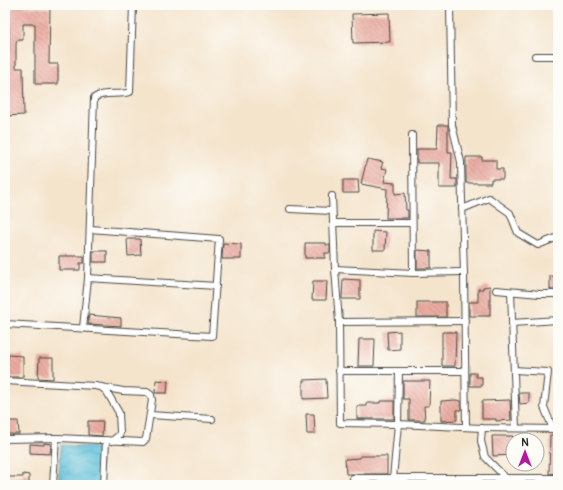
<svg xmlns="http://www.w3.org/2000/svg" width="563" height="490" font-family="Pangolin,sans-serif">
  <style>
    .water { fill: url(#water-waves); stroke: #437682 }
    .building { fill: url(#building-back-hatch) }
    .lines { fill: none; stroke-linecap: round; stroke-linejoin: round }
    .street-casing { stroke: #494743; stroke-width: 8 }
    .street { stroke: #fff; stroke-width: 6 }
  </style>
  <defs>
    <pattern id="water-waves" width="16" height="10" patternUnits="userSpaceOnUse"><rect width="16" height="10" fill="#5bc0d9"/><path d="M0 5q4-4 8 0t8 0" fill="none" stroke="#4b9cb0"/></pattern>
    <pattern id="building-back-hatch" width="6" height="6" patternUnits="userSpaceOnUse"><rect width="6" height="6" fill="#ebaca1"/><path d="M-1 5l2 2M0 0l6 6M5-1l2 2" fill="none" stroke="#bf8c83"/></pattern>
  </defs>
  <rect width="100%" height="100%" fill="#fdfcf7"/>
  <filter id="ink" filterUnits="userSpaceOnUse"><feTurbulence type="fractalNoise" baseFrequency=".025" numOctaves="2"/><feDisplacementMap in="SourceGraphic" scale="8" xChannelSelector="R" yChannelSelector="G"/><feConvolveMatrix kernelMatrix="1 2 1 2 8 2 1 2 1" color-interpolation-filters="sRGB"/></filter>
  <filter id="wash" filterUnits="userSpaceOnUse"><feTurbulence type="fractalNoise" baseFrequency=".012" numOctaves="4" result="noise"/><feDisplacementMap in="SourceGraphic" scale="16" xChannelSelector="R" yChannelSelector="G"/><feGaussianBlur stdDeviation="0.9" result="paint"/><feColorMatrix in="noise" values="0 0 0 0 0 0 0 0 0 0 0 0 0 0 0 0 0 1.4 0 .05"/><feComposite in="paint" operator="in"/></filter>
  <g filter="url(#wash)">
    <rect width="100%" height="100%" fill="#f4e4cc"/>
    <!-- water -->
    <path class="water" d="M61,445L101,448L99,485H58Z"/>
    <g id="blocks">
      <!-- building -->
      <g class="building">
        <path d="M5,5H26V7L50,8L49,64H58V84H35V24H23V40H17L16,44V68H23L24,115L5,116V65H8L9,49V26H5Z"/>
        <path d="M389,13L390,42L353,43L352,14Z"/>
        <path d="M438,125H448V152H452L451,179H457V188H439V163H417V149H437Z"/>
        <path d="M466,157H482V160H496V169H503V179H491V183H466Z"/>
        <path d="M367,159L383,162L381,168L387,169L384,182L395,183V194L405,193L406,210H408V218H386L387,189L361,184Z"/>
        <path d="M343,180H358L359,193H343Z"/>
        <path d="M373,231L386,232L385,250H373Z"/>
        <path d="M127,239H140L141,255L128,256Z"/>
        <path d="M223,243L241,244V259H222Z"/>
        <path d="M305,243H326V245H330V253H325V258H305Z"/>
        <path d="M417,250L431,251V268H417Z"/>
        <rect x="93" y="251" width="14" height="11"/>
        <path d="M59,256H84V263H80V270H59Z"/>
        <path d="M550,276L558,277V290H550Z"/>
        <path d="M343,279L360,280V299H342Z"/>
        <path d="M313,281H327L326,300H312Z"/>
        <path d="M490,286V316H469V302H478V289H483V287Z"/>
        <rect x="417" y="302" width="29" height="15"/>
        <path d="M89,315L121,318V326L88,324Z"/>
        <path d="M400,331V349L388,350L387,332Z"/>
        <path d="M442,332H456L455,366H442Z"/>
        <path d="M359,339H375L374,366H358Z"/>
        <path d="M8,355L23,356V377H7Z"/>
        <path d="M39,358H53V379L38,378Z"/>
        <path d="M470,373H476V377H482V386H470Z"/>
        <path d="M326,379L327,398L303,399V380Z"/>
        <path d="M156,380L168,381L167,393H155Z"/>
        <path d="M403,381H430L429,406H424L425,420H409V399H403Z"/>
        <path d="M519,393H529V403L520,404Z"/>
        <path d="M456,400L461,401V410H457V420L441,421V401Z"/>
        <path d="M510,400L511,420L496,421V419H482V401Z"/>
        <path d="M380,401H394V419H357V406H367L366,403H380Z"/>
        <path d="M306,414H314L315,434H307Z"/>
        <path d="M7,421H18L19,434H8Z"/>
        <path d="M88,421H103L102,436L88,435Z"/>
        <path d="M550,435H558V473L549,474Z"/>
        <path d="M492,436H513V455L493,456Z"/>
        <path d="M44,443L51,444L50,454L30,453V444L44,445Z"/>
        <path d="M360,456H387V474H346L345,459L360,458Z"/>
        <path d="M23,474L29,475V485H5V477H23Z"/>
      </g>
    </g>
  </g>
  <g filter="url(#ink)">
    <use href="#blocks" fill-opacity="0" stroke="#494743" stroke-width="1"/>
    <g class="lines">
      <!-- street casing -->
      <g class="street-casing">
        <g id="street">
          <path d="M450,5L452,125L461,162L464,276L466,427"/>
          <path d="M535,56H558"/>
          <path d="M412,135L413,273"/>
          <path d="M332,196L335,269L339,322L340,423L398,424L482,428L558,429"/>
          <path d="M290,209L332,211"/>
          <path d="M462,209L489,198L510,213L518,233L538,245L558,237"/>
          <path d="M333,223H412"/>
          <path d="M335,269L413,273L464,272"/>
          <path d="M88,278L216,286"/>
          <path d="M496,290L540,294H558"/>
          <path d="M511,292L516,428"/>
          <path d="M339,322L465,321"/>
          <path d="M512,323L558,320"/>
          <path d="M5,324L212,336L219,239L90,229"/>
          <path d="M83,328L88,278L94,98C103,91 118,96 130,92L133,5"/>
          <path d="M514,370L548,372L544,407L553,429"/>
          <path d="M339,371H465"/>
          <path d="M5,381L95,386L123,391L147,392L151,395L152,400L146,439L143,442L58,438L5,439"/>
          <path d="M101,387L107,392L119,413L120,433L119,435L112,441"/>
          <path d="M150,415L212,419"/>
          <path d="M482,428L481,441L485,457L507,479V485"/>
          <path d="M353,478H558"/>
          <path d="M393,479L398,424L399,371"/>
          <path d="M53,485L56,438"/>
          <path d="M104,485L106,440"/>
        </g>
      </g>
      <!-- street -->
      <use href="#street" class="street"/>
    </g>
  </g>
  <!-- margin -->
  <rect width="563" height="490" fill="none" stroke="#fdfcf7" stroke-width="20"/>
  <!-- north arrow -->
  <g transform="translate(525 452)"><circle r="19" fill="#fdfcf7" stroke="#a9a8a5"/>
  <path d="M0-3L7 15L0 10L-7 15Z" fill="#b5179e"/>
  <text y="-6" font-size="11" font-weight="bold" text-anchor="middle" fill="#2b2b2b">N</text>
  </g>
</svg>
